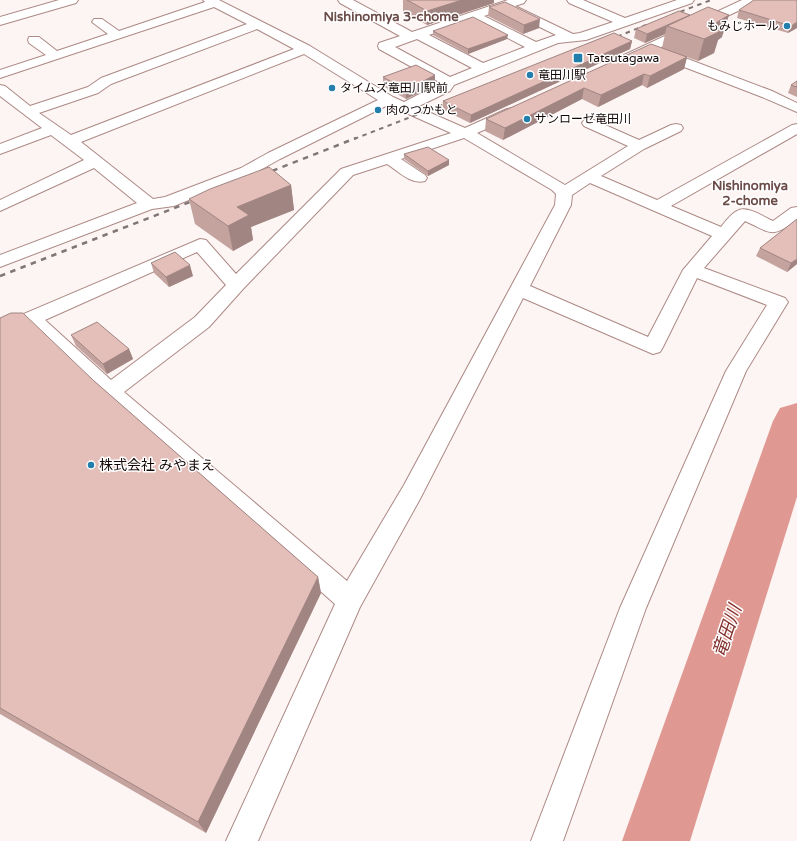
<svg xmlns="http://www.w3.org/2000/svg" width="797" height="841" font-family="'Varela Round','Noto Sans JP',sans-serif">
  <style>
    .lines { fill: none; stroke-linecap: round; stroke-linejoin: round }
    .river { fill: #e09992; fill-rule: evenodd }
    .minor-casing { stroke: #ac8985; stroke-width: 2 }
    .minor { fill: #fff; fill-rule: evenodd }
    .rail-far1 { stroke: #807675; stroke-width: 2; stroke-dasharray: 4.5 4.5; stroke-linecap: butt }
    .rail { stroke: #807675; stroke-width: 2.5; stroke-dasharray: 5.5 5.5; stroke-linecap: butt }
    .wall { fill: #c4a39f }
    .shaded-wall { fill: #a08582 }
    .building { fill: #e4beb9; stroke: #a08582 }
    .poi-dot { fill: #227eab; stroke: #fff; stroke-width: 1.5 }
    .labels { text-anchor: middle; stroke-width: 3; stroke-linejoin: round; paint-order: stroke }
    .far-poi-label { font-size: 12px; fill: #140807; stroke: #fff; text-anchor: start }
    .far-neighbourhood-label { font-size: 13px; font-weight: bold; fill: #6b4b48; stroke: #fff }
    .poi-label { font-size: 14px; fill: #140807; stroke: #fff; text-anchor: start }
    .near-water-label { font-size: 18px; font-style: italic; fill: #83302c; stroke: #fff }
  </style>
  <rect width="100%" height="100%" fill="#fdf5f4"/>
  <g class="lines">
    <!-- river -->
    <path class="river" d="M797,403V497L690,841H622L773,421L780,408Z"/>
    <!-- minor casing -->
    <g class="minor-casing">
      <g id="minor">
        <path d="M59,0H78L76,3L0,25V17Z"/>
        <path d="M203,0H219L310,46L393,97L404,102L441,83L379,49L378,46L379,43L400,36L340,3L338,0H353L412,32L508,0H526L524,3L515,6L573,34L580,33L613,22L569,3L567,0H583L625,18L677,0H694L692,3L586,40L558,43L454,85L450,91L417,107L465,128L507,109L512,108L517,109L519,112L517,115L477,133L565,185L628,146L584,126L582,123L584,120L589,119L594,120L639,140L671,125L676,124L681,125L683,128L681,131L644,149L601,176L657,200L792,125L797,124V134L671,206L721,227C725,222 731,214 737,211C746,205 764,217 773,221L791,208L797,207V220C771,238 773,234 745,221L704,268L785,298L788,302L746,371L646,608L563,841H531L620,608L726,371L767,305L697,278L663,347L660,352L653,354L523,298L420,499L360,607L258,841H226L335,604L102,398L29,327L0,339V324L200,239L206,240L236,274L341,169L451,133L404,112L398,111L388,105L280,159L253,174L174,206L152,209L0,267V255L137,203L94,168L0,211V200L84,160L51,135L0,154V144L42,128L0,96V85L5,86L30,106L88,87L101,78L247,24L214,7L0,78V70L46,55L29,43L28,40L29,37H39L57,51L108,34L92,22L94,19H102L119,31L205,2ZM508,8L509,12L556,35L536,42L484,16ZM473,20L525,47L483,63L429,35ZM257,29L294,49L71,135L39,113L98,93L111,84ZM417,39L472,68L450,77L395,47ZM304,54L378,100L268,153L241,168L165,197L153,199L81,142ZM464,138L552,190L556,194L555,205L404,485L347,581L124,392L209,327L243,289L353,175L387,164C398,171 411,185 425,181L427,178L425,175L401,159ZM590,183L712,236L683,270L648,337L530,286L571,205L572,195ZM197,252L226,285L195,317L111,380L45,320Z"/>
        <path d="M742,0H757L755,3L659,48L772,91L797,103V112L762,97L653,55L652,52L634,61H624L622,58L624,55Z"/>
      </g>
    </g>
    <!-- minor -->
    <use href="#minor" class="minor"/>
    <!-- rail-far1 -->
    <g class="rail-far1">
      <path d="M672,15L711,0"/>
      <path d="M609,40L646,25"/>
      <path d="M354,139L452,101"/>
    </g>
    <!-- rail -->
    <g class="rail">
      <path d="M262,175L356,138"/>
      <path d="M0,276L200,198"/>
    </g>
  </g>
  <!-- wall -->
  <g class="wall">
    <path d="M403,0H494V3L427,25L403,12Z"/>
    <path d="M754,0L797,28L788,33L737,18L739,10Z"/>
    <path d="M489,7L539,28L523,34L488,16Z"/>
    <path d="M690,15L689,16L722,37L718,40L714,53L698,61L687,57L684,69L647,88L642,85L598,107L582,99L503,140L485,131L486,119L662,48L665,34L645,43L634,38L636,29Z"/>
    <path d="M433,31L507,39L468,54L433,35Z"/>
    <path d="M632,41L630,49L470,123L442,109L443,101Z"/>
    <path d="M383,77L435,85L406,99L383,86Z"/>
    <path d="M797,81V97L788,93L791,85Z"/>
    <path d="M404,154L449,160V165L428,176L404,159Z"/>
    <path d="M291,185L294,210L251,227L253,240L233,251L195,224L189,199Z"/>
    <path d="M797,219V264L787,272L756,256L760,248Z"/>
    <path d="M151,263L193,276L169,287L154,273Z"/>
    <path d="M0,318L93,380L318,577L321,593L206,833L0,714Z"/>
    <path d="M71,335L129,349L133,359L107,374L76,346Z"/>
  </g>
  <!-- shaded-wall -->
  <g class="shaded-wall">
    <path d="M462,0H494V3L427,25V11Z"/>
    <path d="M690,15L687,24L667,26L665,34L645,43L647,34Z"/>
    <path d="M729,15L722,37L718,40L714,53L698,61L704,39L709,27Z"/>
    <path d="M540,19L539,28L523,34L524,25Z"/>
    <path d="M797,22V28L788,33L791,26Z"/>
    <path d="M508,35L507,39L468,54V49Z"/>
    <path d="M632,41L630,49L470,123L471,115Z"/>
    <path d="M687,57L684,69L647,88L650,76Z"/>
    <path d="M644,74L642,85L598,107L601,95Z"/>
    <path d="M435,75V85L406,99V90Z"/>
    <path d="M584,88L582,99L503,140L505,128Z"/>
    <path d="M449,160V165L428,176V171Z"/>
    <path d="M291,185L294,210L251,227L253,240L233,251L228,226L237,207Z"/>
    <path d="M797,259V264L787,272L791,263Z"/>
    <path d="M190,265L193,276L169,287L166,277Z"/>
    <path d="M129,349L133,359L107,374L103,364Z"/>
    <path d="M318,577L321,593L206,833L198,822Z"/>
  </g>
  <!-- building -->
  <g class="building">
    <path d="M407,0H462L427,11Z"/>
    <path d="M754,0H797V22L791,26L739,10Z"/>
    <path d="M505,2L540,19L524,25L489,7Z"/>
    <path d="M708,7L729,15L709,27L721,31L704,39L667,26Z"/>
    <path d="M679,11L690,15L647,34L636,29Z"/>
    <path d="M473,17L508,35L468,49L433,31Z"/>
    <path d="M614,33L632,41L471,115L443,101Z"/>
    <path d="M651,44L687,57L650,76L644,74L601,95L584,88L505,128L486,119Z"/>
    <path d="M416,65L435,75L406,90L383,77Z"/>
    <path d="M797,81V87L791,85Z"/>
    <path d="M428,147L449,160L428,171L404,154Z"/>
    <path d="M269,167L291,185L237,207L249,215L228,226L189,199L210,189Z"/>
    <path d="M797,219V259L791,263L760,248Z"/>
    <path d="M175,252L190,265L166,277L151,263Z"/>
    <path d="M11,313H23L93,380L318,577L198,822L0,708V318Z"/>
    <path d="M97,322L129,349L103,364L71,335Z"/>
  </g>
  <!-- markers -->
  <g class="poi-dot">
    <circle cx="787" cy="26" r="4"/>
    <rect x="573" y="53" width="10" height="10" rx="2"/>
    <circle cx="530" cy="75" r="4"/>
    <circle cx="332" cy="88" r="4"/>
    <circle cx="378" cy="110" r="4"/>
    <circle cx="527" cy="119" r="4"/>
    <circle cx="91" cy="465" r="4"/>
  </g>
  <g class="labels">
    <!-- far-poi labels -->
    <g class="far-poi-label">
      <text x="779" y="30" text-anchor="end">もみじホール</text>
      <text x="587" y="62">Tatsutagawa</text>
      <text x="538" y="79">竜田川駅</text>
      <text x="340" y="92">タイムズ竜田川駅前</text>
      <text x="386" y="114">肉のつかもと</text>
      <text x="535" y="123">サンローゼ竜田川</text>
    </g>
    <!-- far-neighbourhood labels -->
    <g class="far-neighbourhood-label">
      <text x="391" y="21">Nishinomiya 3-chome</text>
      <text x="750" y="190">Nishinomiya<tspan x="750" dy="15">2-chome</tspan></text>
    </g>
    <!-- poi labels -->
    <g class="poi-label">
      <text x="99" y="470">株式会社 みやまえ</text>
    </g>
    <!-- near-water labels -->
    <g class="near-water-label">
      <text transform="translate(727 631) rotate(-71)" y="6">竜田川</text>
    </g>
  </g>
</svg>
